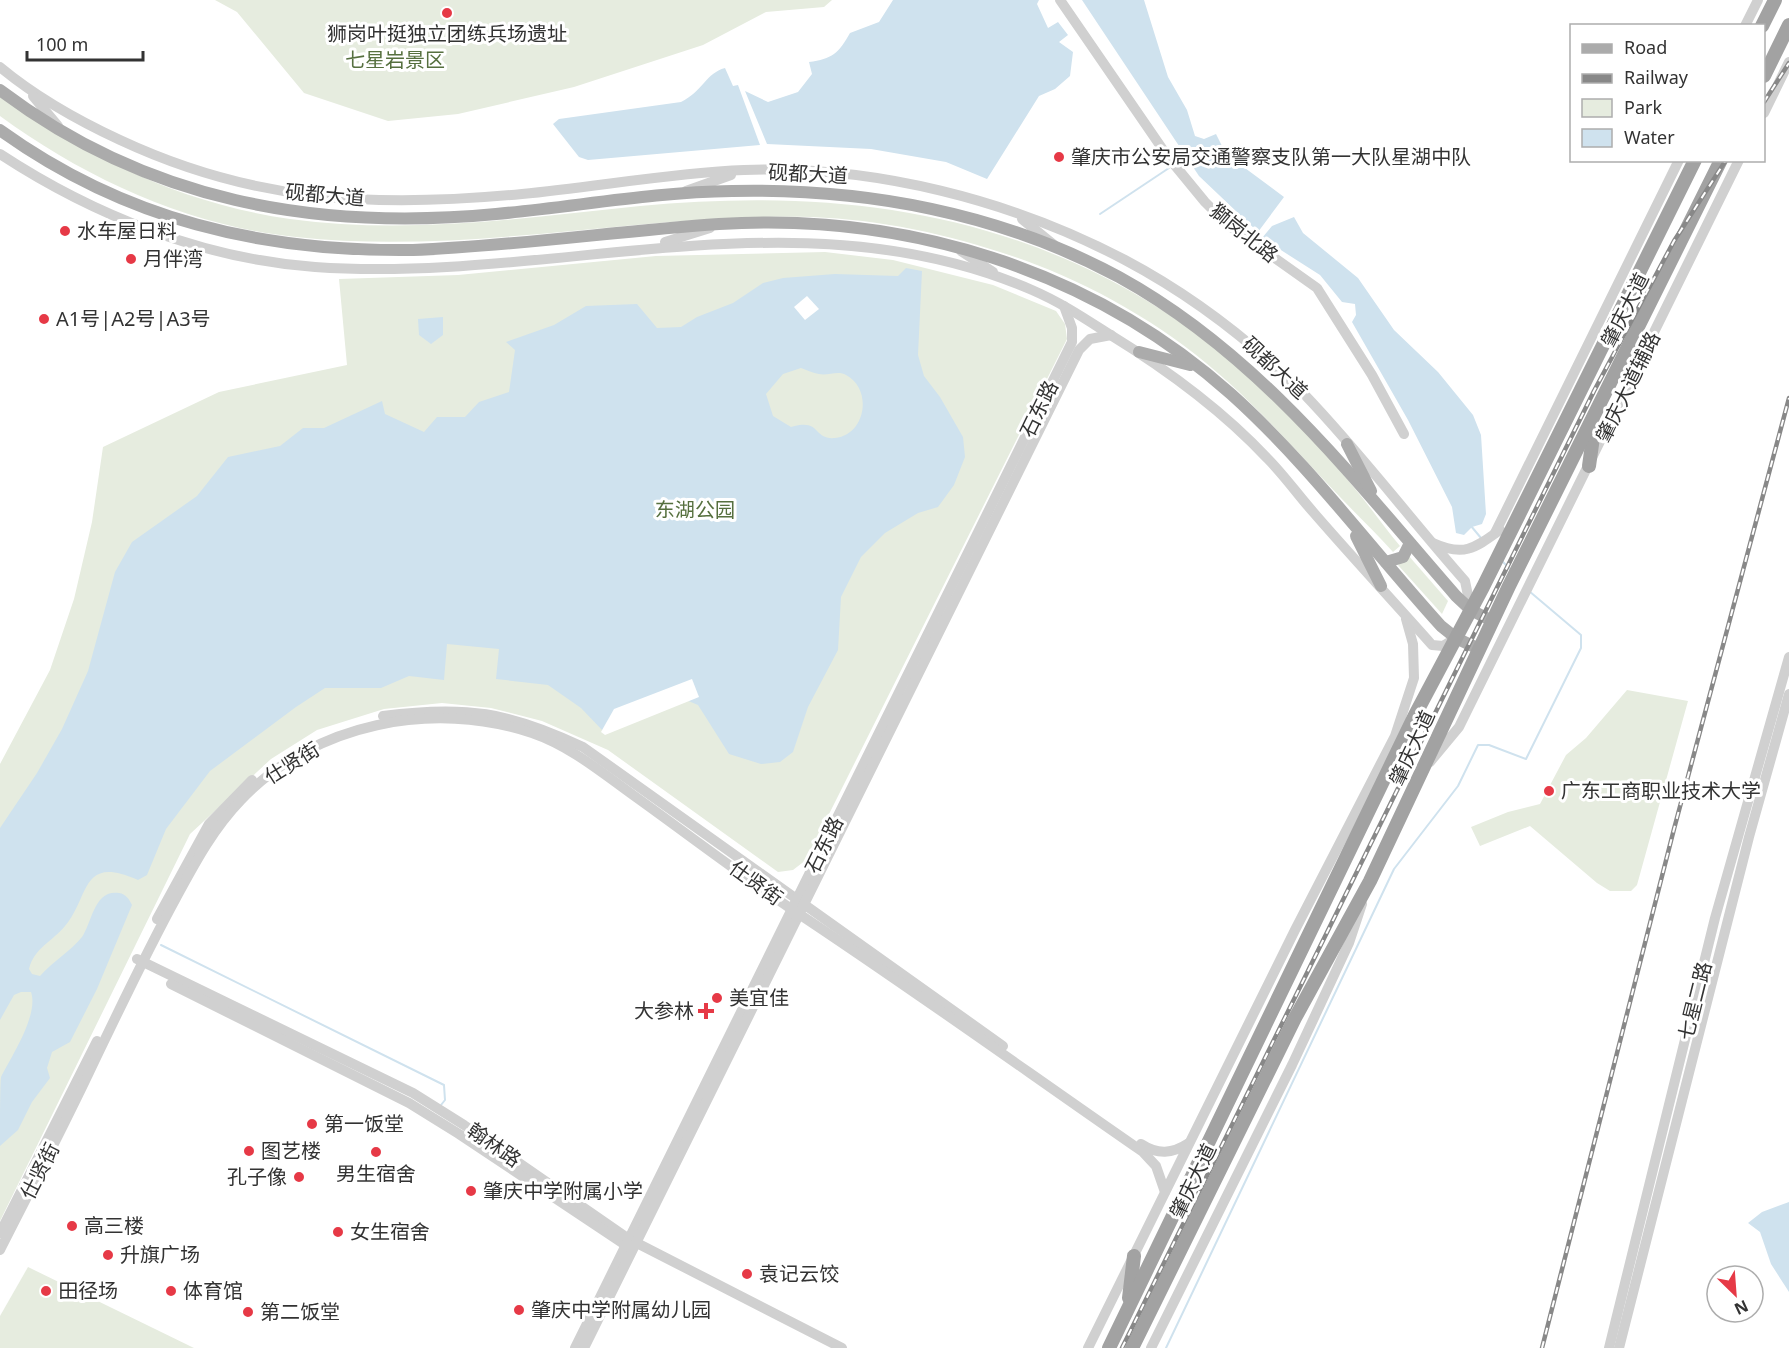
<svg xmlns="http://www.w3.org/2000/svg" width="1789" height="1348" font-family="'Noto Sans','Noto Sans SC',sans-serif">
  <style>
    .green { fill: #e6ecdf }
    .water { fill: #cfe2ee; fill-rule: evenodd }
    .pier { fill: #fff }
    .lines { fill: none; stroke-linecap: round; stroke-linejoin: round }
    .stream { stroke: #cfe2ee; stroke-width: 2 }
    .tertiary { stroke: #d0d0d0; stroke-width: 10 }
    .primary { stroke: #ababab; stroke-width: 12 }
    .trunk { stroke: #a2a2a2; stroke-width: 14 }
    .rail-casing { stroke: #888; stroke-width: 4.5 }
    .rail { stroke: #fff; stroke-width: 2; stroke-dasharray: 7; stroke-linecap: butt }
    .poi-dot { fill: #e63946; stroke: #fff; stroke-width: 2 }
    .labels { text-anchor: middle; stroke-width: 6; stroke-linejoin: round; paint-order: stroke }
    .poi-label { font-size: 20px; fill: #333; stroke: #fff; text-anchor: start }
    .park-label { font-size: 20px; fill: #56703f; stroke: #fff }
    .street-label { font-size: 20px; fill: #333; stroke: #fff }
  </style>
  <rect width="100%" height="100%" fill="#fff"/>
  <!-- green -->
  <g class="green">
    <path d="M215,0H832L824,7L766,12L703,45L574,87L458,114L388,121L304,93L237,12Z"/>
    <path d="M0,94C86,158 184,204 290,219C407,235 524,218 640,206C818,189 987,206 1144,299C1224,346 1293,413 1352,485C1369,505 1383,526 1400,546L1393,552C1376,533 1358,516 1340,497C1303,458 1267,417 1227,381C1173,332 1105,291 1037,265C966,238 888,220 812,217C639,213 469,256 296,237C189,226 86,179 0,116Z"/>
    <path d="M825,252L893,260L993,285L1056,311L1065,324L1067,339L806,860L793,870L778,872L608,750L542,721L491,708L442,703L384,709L317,730L271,759L190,834L0,1221V764L50,670L74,599L92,522L103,447L219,392L347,365L339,279L458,275L656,256Z"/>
    <path d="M1408,555L1448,601L1442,614L1398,565Z"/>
    <path d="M1627,690L1688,701L1637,885L1631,891H1610L1597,883L1530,826L1480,846L1471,827L1508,812L1540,804L1566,755L1586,738Z"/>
    <path d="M28,1267L194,1348H0V1316Z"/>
  </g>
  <!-- water -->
  <g class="water">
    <path d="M893,0H1039L1037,4L1048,28L1058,22L1068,35L1059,42L1073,52L1070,76L1055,89L1039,96L987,179L946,162L871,149L767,144L745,91L768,102L798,92L812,74L809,62C832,59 839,53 850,33L879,22Z"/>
    <path d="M1082,0H1144L1168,77L1187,110L1195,136L1204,139L1216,134L1226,154L1284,197L1258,232L1199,176Z"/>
    <path d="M725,68L733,86L738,85L760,145L588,160L579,157L553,124L559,119L681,102C702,92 706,73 725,68Z"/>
    <path d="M1294,217L1303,233L1358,278L1394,330L1438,372L1473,415L1481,435L1486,514L1482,524L1472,527L1464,535L1456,533L1452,507L1408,420L1352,322L1356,315L1355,304L1342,302L1320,275L1262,238L1272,226Z"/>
    <path d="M906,268L922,271L918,355L924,376L940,397L963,437L965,457L954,485L938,507L918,513L885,533L861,557L841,597L838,650L808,707L793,752L780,762L761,764L729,754L698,705L686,700L604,732L581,708L548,685L496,679L499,649L447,644L444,680L409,676L381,688H325L296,707L210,771L166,829L147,875L138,880C80,854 90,897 65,926C53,941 34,948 29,969L32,974L40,976C52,962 71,951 82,937C92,923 94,889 119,893C126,894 129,899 132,905L97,989L70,1042L52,1052L47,1068L50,1078L32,1102L18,1130L0,1146C0,1135 0,1083 1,1077C11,1057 39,1015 31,992H21L14,995L0,1020V828L37,773L62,729L88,671L115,572L132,542L197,496L228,457L280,446L303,428H324L382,401L385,414L424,432L437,417H465L479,402L509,392L515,350L506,342L554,325L586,306L637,304L657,328L681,327L697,317L733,303L763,283L783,278L835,274L898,276ZM801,368C807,370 813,373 819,374C828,376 838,370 846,375C873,389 866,435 835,438C812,440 822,418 791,427L773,416L766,394L783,374Z"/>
    <path d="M443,317V335L431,344L419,335L418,319Z"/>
    <path d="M1789,1202V1292L1771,1264L1760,1232L1748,1223L1762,1212Z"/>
  </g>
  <!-- pier -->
  <g class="pier">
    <path d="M807,296L819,309L805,320L794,307Z"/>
    <path d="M692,679L699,697L605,735L601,732L614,709Z"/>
  </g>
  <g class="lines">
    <!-- stream -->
    <g class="stream">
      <path d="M1178,162L1188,155"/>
      <path d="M1100,214L1169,168"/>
      <path d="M1471,526L1481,538"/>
      <path d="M1501,560L1512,571"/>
      <path d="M161,945L444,1085L445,1100L441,1105"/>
      <path d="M1166,1348L1394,869L1458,786L1478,745H1489L1526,759L1581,648V635L1529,591"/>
    </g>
    <!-- tertiary -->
    <g class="tertiary">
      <path d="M1060,0L1168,157L1205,202L1228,225L1317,288L1372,375L1404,434"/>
      <path d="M1745,26L1758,0"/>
      <path d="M0,67C36,97 77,120 120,140C255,203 376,208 522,194C596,187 670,173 744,170C874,165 1011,200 1125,260C1191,295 1251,341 1303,393C1360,452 1410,519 1465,581L1471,610"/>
      <path d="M33,96L58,126"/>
      <path d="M1764,113L1789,62"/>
      <path d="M0,154C93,215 203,259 315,267C556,284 799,189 1032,290C1060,302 1084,318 1109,334C1166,369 1221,409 1267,458C1284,475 1298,495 1314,513C1353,558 1393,601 1432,645L1443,646L1456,638"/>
      <path d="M686,191L731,175"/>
      <path d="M1022,219L1054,245"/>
      <path d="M665,242L710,228"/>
      <path d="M961,251L993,272"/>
      <path d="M1495,533L1679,160"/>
      <path d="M1433,543C1464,557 1475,548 1500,530"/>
      <path d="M383,716C465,705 509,712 583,747L1003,1046"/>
      <path d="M1430,762L1459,727L1739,160"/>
      <path d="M157,919L209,824L252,780"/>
      <path d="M137,959L413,1093L464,1125L629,1239L842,1348"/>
      <path d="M171,984L409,1103L459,1134L630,1248"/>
      <path d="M1141,1144C1158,1155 1172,1154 1189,1143"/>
      <path d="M0,1233L97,1041"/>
      <path d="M0,1250C32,1187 65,1124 95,1060C121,1006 147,951 176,898C195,863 213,829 241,800C314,723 433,700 532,733C570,746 601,772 633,795C686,833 738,873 793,910C911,988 1026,1071 1143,1152L1156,1166L1165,1192"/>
      <path d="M575,1348L1072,342V328L1064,306"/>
      <path d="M584,1348L1079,350L1090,339L1111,335"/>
      <path d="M1088,1348L1295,930L1395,736L1414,678L1413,644L1406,619"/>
      <path d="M1151,1348L1292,1065L1349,943L1362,904"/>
      <path d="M1609,1348L1715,918L1789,657"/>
      <path d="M1619,1348L1749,837L1789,694"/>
    </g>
    <!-- primary -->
    <g class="primary">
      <path d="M0,90C147,201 315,231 496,214C574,207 653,192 732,191C866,188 1000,213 1119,277C1259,354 1353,478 1456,596L1471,610L1492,621"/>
      <path d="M0,130C125,220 262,252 413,250C516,246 617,231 719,224C905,212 1091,269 1231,394C1309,464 1371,549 1441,626L1456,638L1479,649"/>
      <path d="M1139,352L1190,365"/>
      <path d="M1347,444L1371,491"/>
      <path d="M1356,536L1381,586"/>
      <path d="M1386,562L1403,557L1410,543"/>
    </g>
    <!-- trunk -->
    <g class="trunk">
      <path d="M1762,26L1775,0"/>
      <path d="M1764,76L1789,25"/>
      <path d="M1629,346L1644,352"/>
      <path d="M1589,466L1595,423"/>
      <path d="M1129,1298L1134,1256"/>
      <path d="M1109,1348L1415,715L1483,587L1695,160"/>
      <path d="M1132,1348L1295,1018L1370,881L1509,586L1721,160"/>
    </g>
    <!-- rail casing -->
    <g class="rail-casing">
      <g id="rail">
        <path d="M1764,102L1789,63"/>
        <path d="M1122,1348L1594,391L1674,241L1726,160"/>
        <path d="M1542,1348L1674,829L1789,398"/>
      </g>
    </g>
    <!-- rail -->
    <use href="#rail" class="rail"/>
  </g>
  <!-- markers -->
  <g class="poi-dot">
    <circle cx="447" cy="13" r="6"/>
    <circle cx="1059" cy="157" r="6"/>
    <circle cx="65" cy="231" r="6"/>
    <circle cx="131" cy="259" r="6"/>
    <circle cx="44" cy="319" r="6"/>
    <circle cx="1549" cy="791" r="6"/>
    <circle cx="717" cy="998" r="6"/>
    <path d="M703 1002h6v6h6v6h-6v6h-6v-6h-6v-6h6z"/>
    <circle cx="312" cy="1124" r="6"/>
    <circle cx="249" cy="1151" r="6"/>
    <circle cx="376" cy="1152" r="6"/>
    <circle cx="299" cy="1177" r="6"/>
    <circle cx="471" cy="1191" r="6"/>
    <circle cx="72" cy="1226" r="6"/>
    <circle cx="338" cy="1232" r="6"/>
    <circle cx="108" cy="1255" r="6"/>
    <circle cx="747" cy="1274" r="6"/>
    <circle cx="46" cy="1291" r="6"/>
    <circle cx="171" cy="1291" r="6"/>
    <circle cx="519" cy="1310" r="6"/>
    <circle cx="248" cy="1312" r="6"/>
  </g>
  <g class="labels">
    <!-- poi labels -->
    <g class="poi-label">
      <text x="447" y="41" text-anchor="middle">狮岗叶挺独立团练兵场遗址</text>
      <text x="1071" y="164">肇庆市公安局交通警察支队第一大队星湖中队</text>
      <text x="77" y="238">水车屋日料</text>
      <text x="143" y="266">月伴湾</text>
      <text x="56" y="326">A1号|A2号|A3号</text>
      <text x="1561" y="798">广东工商职业技术大学</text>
      <text x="729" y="1005">美宜佳</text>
      <text x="694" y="1018" text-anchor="end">大参林</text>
      <text x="324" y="1131">第一饭堂</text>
      <text x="261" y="1158">图艺楼</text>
      <text x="376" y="1181" text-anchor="middle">男生宿舍</text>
      <text x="287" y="1184" text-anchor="end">孔子像</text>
      <text x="483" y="1198">肇庆中学附属小学</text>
      <text x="84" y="1233">高三楼</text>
      <text x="350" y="1239">女生宿舍</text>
      <text x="120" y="1262">升旗广场</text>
      <text x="759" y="1281">袁记云饺</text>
      <text x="58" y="1298">田径场</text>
      <text x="183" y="1298">体育馆</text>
      <text x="531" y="1317">肇庆中学附属幼儿园</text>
      <text x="260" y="1319">第二饭堂</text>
    </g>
    <!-- park labels -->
    <g class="park-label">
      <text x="395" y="67">七星岩景区</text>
      <text x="695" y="517">东湖公园</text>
    </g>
    <!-- street labels -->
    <g class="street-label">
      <text transform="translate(808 174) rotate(3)" y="7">砚都大道</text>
      <text transform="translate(325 195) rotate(5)" y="7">砚都大道</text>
      <text transform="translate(1244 233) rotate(39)" y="7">獅岗北路</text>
      <text transform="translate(1625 310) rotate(-63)" y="7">肇庆大道</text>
      <text transform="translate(1275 368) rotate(43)" y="7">砚都大道</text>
      <text transform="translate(1628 387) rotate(-64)" y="7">肇庆大道辅路</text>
      <text transform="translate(1039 409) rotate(-64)" y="7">石东路</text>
      <text transform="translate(1412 748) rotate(-65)" y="7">肇庆大道</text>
      <text transform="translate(292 763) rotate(-32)" y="7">仕贤街</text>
      <text transform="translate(824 845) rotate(-64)" y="7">石东路</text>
      <text transform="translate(756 883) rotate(36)" y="7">仕贤街</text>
      <text transform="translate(1695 1001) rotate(-76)" y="7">七星二路</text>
      <text transform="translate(494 1145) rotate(35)" y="7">翰林路</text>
      <text transform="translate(40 1171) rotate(-63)" y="7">仕贤街</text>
      <text transform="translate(1193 1181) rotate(-64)" y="7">肇庆大道</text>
    </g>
  </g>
  <!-- legend -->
  <rect x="1570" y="24" width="195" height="138" fill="#ffffff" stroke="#adadad" stroke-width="1.5"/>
  <rect x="1582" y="44" width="30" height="9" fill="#ababab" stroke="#adadad" stroke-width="1.5"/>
  <text x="1624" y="54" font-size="18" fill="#333333">Road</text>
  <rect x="1582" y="74" width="30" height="9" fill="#888888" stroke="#adadad" stroke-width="1.5"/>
  <text x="1624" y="84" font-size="18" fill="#333333">Railway</text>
  <rect x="1582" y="99" width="30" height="18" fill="#e6ecdf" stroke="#adadad" stroke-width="1.5"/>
  <text x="1624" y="114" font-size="18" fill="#333333">Park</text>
  <rect x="1582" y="129" width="30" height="18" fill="#cfe2ee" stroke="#adadad" stroke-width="1.5"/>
  <text x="1624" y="144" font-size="18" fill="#333333">Water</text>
  <!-- north arrow -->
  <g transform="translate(1735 1294) rotate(155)"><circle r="28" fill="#ffffff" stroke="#adadad" stroke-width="1.5"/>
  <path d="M0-4.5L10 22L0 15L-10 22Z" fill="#e63946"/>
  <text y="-9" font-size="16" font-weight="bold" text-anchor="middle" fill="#333333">N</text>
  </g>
  <!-- scale -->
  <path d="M27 51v9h116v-9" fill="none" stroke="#333333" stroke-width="3"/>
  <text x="36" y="51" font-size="18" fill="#333333" stroke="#ffffff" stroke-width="4.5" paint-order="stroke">100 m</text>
</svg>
